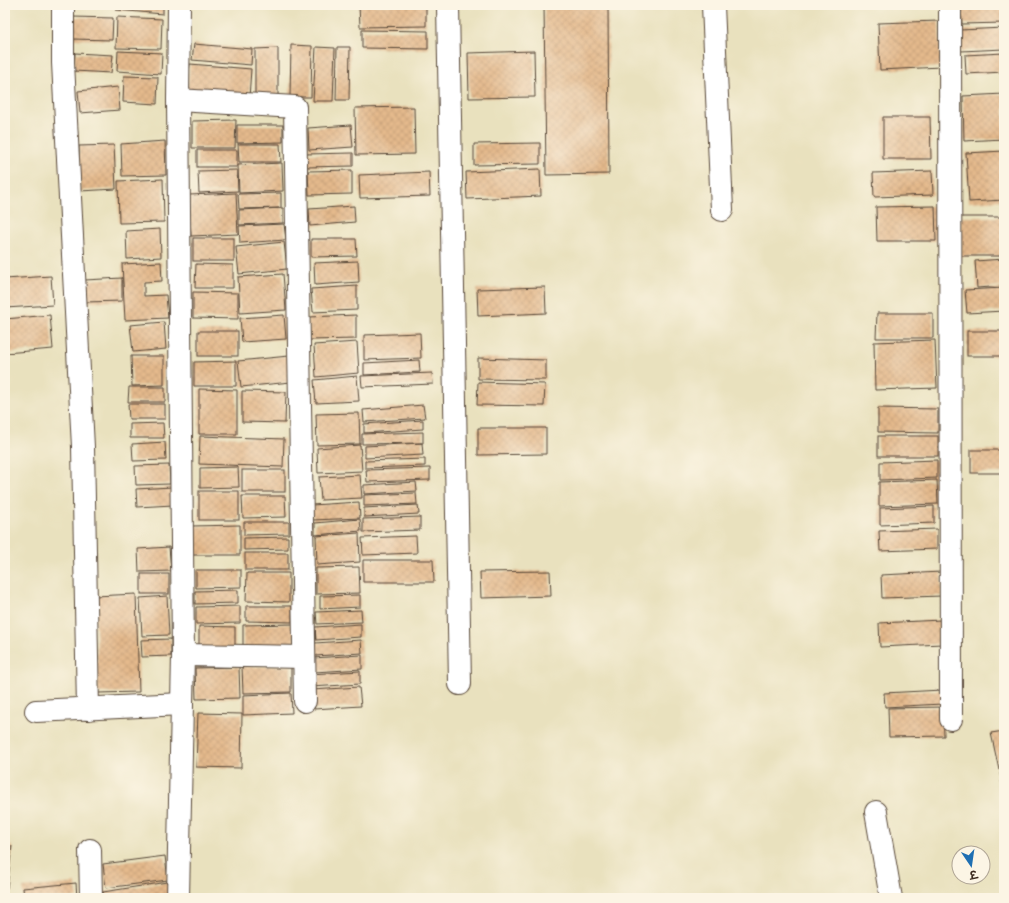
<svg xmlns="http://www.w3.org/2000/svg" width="1009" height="903" font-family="Pangolin,'Playpen Sans Deva',sans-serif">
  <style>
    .building { fill: url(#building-cross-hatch) }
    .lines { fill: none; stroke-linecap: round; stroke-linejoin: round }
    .street-casing { stroke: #554536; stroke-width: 24 }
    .street { stroke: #fff; stroke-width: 22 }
  </style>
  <defs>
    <pattern id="building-cross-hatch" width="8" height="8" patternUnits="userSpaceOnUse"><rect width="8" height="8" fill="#e4b98c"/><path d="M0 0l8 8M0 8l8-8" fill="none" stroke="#c49f78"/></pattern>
  </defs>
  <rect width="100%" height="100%" fill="#fcf5e5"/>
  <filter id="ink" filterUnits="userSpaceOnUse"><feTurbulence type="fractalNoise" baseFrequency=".025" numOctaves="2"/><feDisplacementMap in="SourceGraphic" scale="8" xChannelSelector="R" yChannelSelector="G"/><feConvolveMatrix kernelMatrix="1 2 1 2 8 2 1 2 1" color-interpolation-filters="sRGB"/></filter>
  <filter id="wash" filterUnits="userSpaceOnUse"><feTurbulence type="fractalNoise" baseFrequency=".012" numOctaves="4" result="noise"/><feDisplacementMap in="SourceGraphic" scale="16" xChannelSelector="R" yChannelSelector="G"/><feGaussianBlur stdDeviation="0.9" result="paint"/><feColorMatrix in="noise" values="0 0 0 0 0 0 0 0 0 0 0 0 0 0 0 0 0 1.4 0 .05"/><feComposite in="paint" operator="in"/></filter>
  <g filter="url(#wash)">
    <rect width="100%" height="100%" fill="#e9e1be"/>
    <g id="blocks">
      <!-- building -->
      <g class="building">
        <path d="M117,5H163V14L116,10Z"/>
        <path d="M359,5H426V26L360,27Z"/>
        <path d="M544,5H608L609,174L546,175Z"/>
        <path d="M961,5H1004V23L962,24Z"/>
        <path d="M73,17L113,18L112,40L72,39Z"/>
        <path d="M117,17L162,19L161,49L116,48Z"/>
        <path d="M939,21L941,67L880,70L878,23Z"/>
        <path d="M1004,28V49L961,51L960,30Z"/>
        <path d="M362,30L428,31V49L362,48Z"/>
        <path d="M194,44L252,49L251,65L192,60Z"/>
        <path d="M291,45L312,46L311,97H290Z"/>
        <path d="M316,47L335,48L333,101H313Z"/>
        <path d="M337,47H350L349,100H336Z"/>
        <path d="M278,48V96H255V49Z"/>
        <path d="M118,51L162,53L161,74L117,71Z"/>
        <path d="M534,51L535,97L469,98L468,53Z"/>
        <path d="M75,53L113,55L111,73L74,71Z"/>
        <path d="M1004,53V72L966,74L965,55Z"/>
        <path d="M190,64L251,69L249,98L187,93Z"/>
        <path d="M124,76L158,77L157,104L123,102Z"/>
        <path d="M118,87L120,110L80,113L78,91Z"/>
        <path d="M1004,94V139L964,141L963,96Z"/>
        <path d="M414,107L415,154L356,155L355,108Z"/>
        <path d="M883,117H930L931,159H883Z"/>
        <path d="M236,120L235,148H192V121Z"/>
        <path d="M237,125H283V142L237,143Z"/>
        <path d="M351,125L353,147L309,150L308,128Z"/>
        <path d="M165,141L166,175L122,176L121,144Z"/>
        <path d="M540,143V164L474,165V144Z"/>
        <path d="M238,144H280L281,162H239Z"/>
        <path d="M114,145L116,189L80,191L79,146Z"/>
        <rect x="197" y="150" width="40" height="17"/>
        <path d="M1004,151V200L969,202L966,153Z"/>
        <path d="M353,153V166L305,167V154Z"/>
        <path d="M282,163L283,191L239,193L238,165Z"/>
        <path d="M540,169L541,196L467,199L466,172Z"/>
        <path d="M237,170L238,191L199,193L198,171Z"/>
        <path d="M352,170V194L309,195L308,171Z"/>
        <path d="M932,171L933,195L874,197L873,173Z"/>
        <path d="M429,172L430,196L360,198L359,175Z"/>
        <path d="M163,179L164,222L119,223L118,181Z"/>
        <path d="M236,193L238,234L191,236L189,195Z"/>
        <path d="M281,193V208L239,209L238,194Z"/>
        <path d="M354,206L355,222L310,226L309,209Z"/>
        <path d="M935,206L936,241H877L876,207Z"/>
        <path d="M283,208V223L239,225V210Z"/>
        <rect x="961" y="217" width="43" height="39"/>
        <path d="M284,224L286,240L240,243L239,226Z"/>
        <path d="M160,229L161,257L127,259L126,231Z"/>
        <rect x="193" y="238" width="41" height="23"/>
        <path d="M311,239H356L357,256L311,257Z"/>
        <path d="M284,242L287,269L239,274L236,247Z"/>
        <path d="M1004,259V286L977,288L975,261Z"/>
        <path d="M358,261L359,282L315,285L314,263Z"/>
        <path d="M161,262L162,281L144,282V296L166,295L168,318L125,320L122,264Z"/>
        <path d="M196,264L233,265V288H195Z"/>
        <path d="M283,274L286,310L240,313L238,277Z"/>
        <path d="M51,276L53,305L5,308V279Z"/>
        <path d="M122,278V301L85,302V280Z"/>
        <path d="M357,286V310L313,312L311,289Z"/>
        <path d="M545,287L546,313L478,316L477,289Z"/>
        <path d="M1004,288V311L967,313L965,290Z"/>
        <path d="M193,292L238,293V319L193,318Z"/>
        <path d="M877,313H933V338H876Z"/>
        <path d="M50,315L53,349L5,353V319Z"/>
        <path d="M284,315L286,339L242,342L240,318Z"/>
        <path d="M356,315V339L309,340L308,317Z"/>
        <path d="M164,322L166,349L133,352L130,325Z"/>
        <rect x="198" y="331" width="40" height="25"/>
        <rect x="967" y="331" width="37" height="25"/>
        <path d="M420,333L421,358L364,360V335Z"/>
        <path d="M935,340L937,388L875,390L874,342Z"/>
        <path d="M357,342L359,373L316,377L314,345Z"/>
        <path d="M131,356H164V385L132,386Z"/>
        <path d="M289,356L291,382L241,387L238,361Z"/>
        <path d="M478,358L546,360V380L478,379Z"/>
        <path d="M419,360L420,372L364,375V363Z"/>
        <path d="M236,361V386H194V362Z"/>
        <path d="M432,373L433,384L362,387L361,376Z"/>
        <path d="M357,376L359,401L316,403L314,380Z"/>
        <path d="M478,382L545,384L544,406L477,405Z"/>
        <path d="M129,387H165V402H128Z"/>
        <path d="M199,389L237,390V434H199Z"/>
        <path d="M242,391L286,392L285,423L242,422Z"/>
        <path d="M128,404H165V419H129Z"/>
        <path d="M423,405L425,418L364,422L363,410Z"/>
        <path d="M878,408L938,409V433L878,432Z"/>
        <path d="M359,413L360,444L317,445L316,414Z"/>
        <path d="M423,420V429L364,433V424Z"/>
        <path d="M163,423L164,438H130V424Z"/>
        <path d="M478,428H546V454L478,455Z"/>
        <path d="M423,432V443L362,444V434Z"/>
        <path d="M200,436L284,439L283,467L199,464Z"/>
        <rect x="878" y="436" width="60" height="20"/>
        <path d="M165,442L166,460L133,461L132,444Z"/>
        <path d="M422,443L423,455L365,458V446Z"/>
        <path d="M360,445L362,471L318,473L317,448Z"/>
        <rect x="971" y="450" width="33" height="23"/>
        <path d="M425,459V466L365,468V461Z"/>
        <path d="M937,460V478L880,480V462Z"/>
        <path d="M169,465L170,484L136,485L135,466Z"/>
        <path d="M238,467L239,487L200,488V468Z"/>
        <path d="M430,468V480L367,482L366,470Z"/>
        <rect x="242" y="470" width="43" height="22"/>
        <path d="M360,475L362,498L321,500L319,477Z"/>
        <path d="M937,480L938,504L879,506V482Z"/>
        <path d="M416,482L417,491L364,494V485Z"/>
        <path d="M172,487L173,505L137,507L136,489Z"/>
        <rect x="199" y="491" width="40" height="29"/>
        <path d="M416,493L417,504L364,506V495Z"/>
        <path d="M242,496H285L286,517L243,518Z"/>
        <path d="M359,502L360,518L313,520L312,505Z"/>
        <path d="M418,505L419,514L364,517V508Z"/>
        <path d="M934,506V523L880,525V508Z"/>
        <path d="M420,517V530L363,532V519Z"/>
        <path d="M360,519L361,531L315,535V523Z"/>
        <path d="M244,522H289V534L244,535Z"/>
        <path d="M240,525V555H191V526Z"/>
        <path d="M937,529V549L880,551L879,531Z"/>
        <path d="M359,533L360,562L317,565L316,536Z"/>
        <path d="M416,536L417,553L363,555L362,538Z"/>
        <path d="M288,537V549L244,550V538Z"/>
        <path d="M169,547L171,571L139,572L138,549Z"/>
        <rect x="245" y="553" width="43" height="17"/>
        <path d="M363,560H433L434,582H363Z"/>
        <path d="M359,567L360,593L316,594V568Z"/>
        <path d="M196,570H241V587L196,588Z"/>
        <path d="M550,571L551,596L481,598L480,572Z"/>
        <path d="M941,572L942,596L882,598L881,575Z"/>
        <path d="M247,573H289V602L246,601Z"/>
        <rect x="141" y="574" width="28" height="20"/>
        <path d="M238,590V603L195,604V591Z"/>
        <path d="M136,594L139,692L98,693L95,596Z"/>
        <path d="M360,595V607L320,609V596Z"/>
        <path d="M167,596L169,635L142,636L140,598Z"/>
        <path d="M240,606V623L196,624V607Z"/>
        <path d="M246,606H292V622L246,621Z"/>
        <path d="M361,610L362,622L317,624L316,612Z"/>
        <path d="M941,620L942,644L880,647L879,623Z"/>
        <path d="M294,624L295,646L243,648V625Z"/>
        <path d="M361,624V637L316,640L315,627Z"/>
        <path d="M199,626L235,627V649H199Z"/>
        <path d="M171,639V656L142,657L141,640Z"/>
        <path d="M361,640L362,653L315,656V643Z"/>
        <path d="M362,655V669L314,672L313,658Z"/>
        <path d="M291,666V692L243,693L242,667Z"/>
        <path d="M239,667L240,698L196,699L195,668Z"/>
        <path d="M360,671V684L311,687L310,674Z"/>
        <path d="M359,687L361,706L314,709L312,690Z"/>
        <path d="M942,690V704L885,707L884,693Z"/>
        <path d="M291,693L292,713L243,715V695Z"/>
        <path d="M943,707L944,736L889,737L888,708Z"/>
        <path d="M198,713L242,714L241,768L196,767Z"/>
        <path d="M1004,731V769L999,770L991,733Z"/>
        <path d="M1004,772V793H1003L1000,773Z"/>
        <path d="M5,845L12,846L7,888H5Z"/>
        <path d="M165,856L168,880L106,888L103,864Z"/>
        <path d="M167,882L170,898H104L103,892Z"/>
        <path d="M76,883L77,898H24L23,888Z"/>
      </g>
    </g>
  </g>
  <g filter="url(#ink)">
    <use href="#blocks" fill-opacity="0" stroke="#554536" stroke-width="1"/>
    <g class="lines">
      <!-- street casing -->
      <g class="street-casing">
        <g id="street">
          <path d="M63,5V63L83,447L88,709"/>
          <path d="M448,5L460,684"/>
          <path d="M713,5L722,210"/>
          <path d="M950,5L951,719"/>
          <path d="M178,100L295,107L305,701"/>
          <path d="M183,655L304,657"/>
          <path d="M36,711L182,704"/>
          <path d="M876,812L891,898"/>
          <path d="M90,850L91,898"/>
          <path d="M178,898L183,655L178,100L179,5"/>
        </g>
      </g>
      <!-- street -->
      <use href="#street" class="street"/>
    </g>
  </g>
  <!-- margin -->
  <rect width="1009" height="903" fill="none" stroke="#fcf5e5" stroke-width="20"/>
  <!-- north arrow -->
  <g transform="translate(971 865) rotate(167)"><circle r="19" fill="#fcf5e5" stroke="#afa495"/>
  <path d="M0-3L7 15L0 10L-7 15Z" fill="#1f6fb2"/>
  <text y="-6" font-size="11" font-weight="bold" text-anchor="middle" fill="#3b2a1e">उ</text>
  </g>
</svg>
